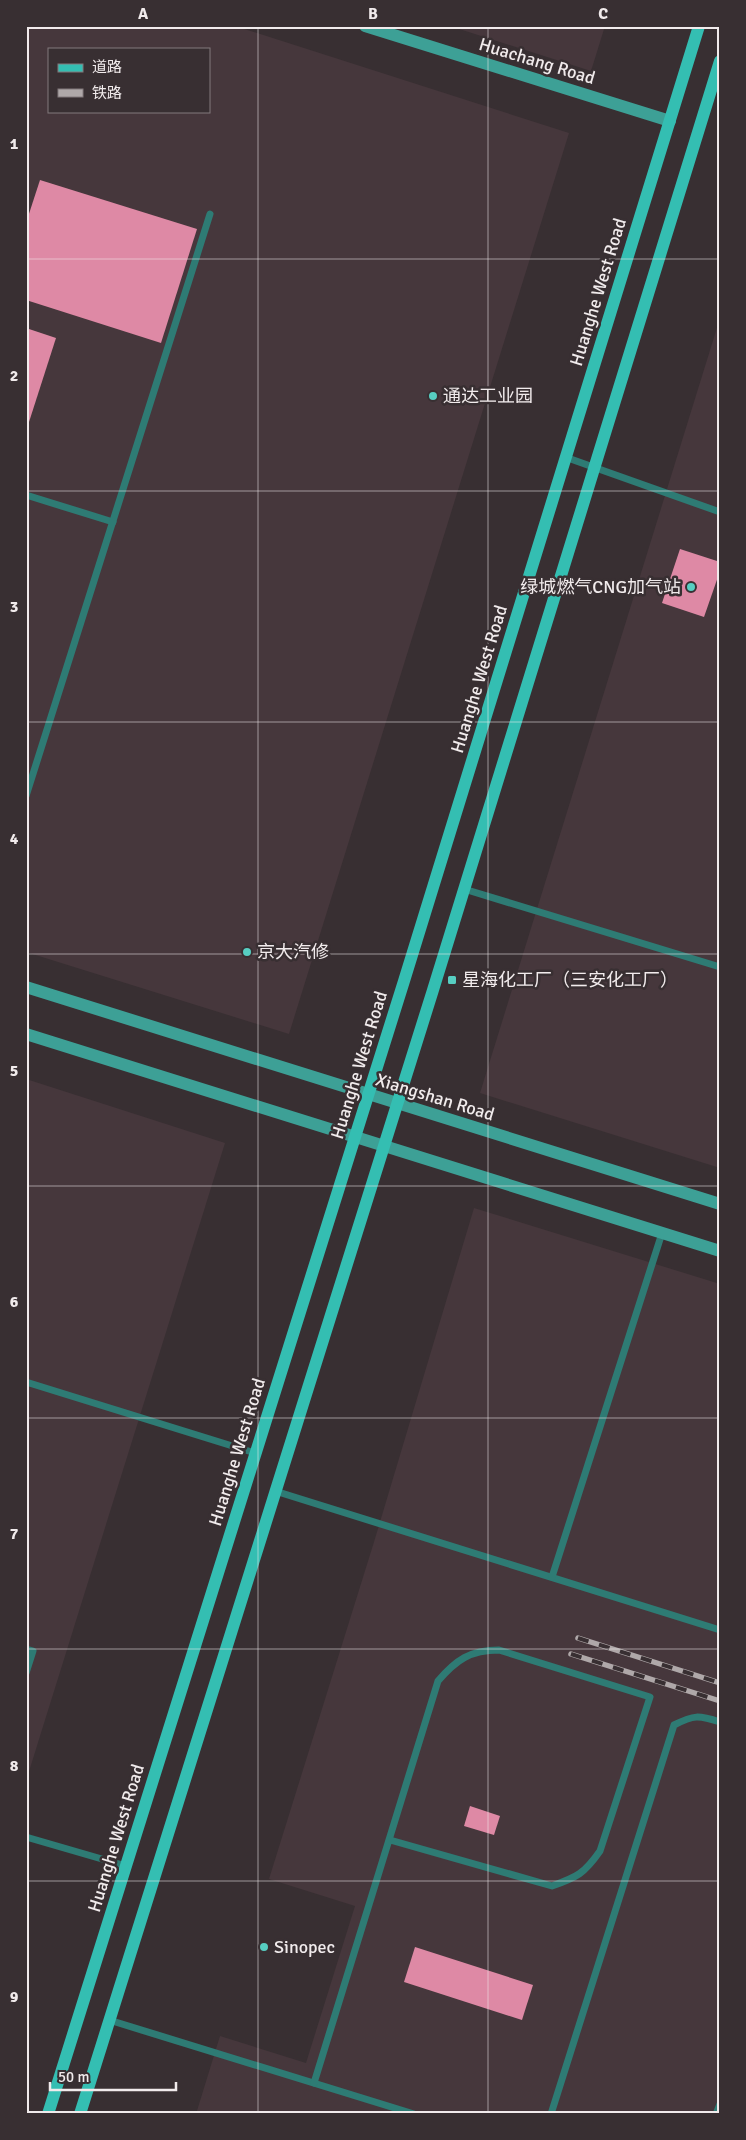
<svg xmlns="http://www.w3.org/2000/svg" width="746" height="2140" font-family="Signika,'Noto Sans SC',sans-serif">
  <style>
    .built { fill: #46373c; fill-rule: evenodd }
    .building { fill: #de89a5 }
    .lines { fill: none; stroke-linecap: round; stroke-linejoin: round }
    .lane { stroke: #2e7b74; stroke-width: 7 }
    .secondary { stroke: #3da096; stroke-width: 12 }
    .primary { stroke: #34beb2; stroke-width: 12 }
    .rail-casing { stroke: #afa8a9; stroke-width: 5.5 }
    .rail { stroke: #382f32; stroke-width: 4; stroke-dasharray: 11; stroke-linecap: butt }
    .grid { fill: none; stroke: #f1ebec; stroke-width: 1; stroke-opacity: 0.55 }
    .poi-dot { fill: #57cec2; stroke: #382f32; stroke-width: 2 }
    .labels { text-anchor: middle; stroke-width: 5; stroke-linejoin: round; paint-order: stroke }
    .street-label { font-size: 18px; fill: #f1ebec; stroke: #382f32 }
    .poi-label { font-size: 18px; fill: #f1ebec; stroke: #382f32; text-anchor: start }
    .neatline { fill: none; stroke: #f1ebec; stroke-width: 2 }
    .grid-label { font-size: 16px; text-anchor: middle; font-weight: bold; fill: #f1ebec }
  </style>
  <rect width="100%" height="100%" fill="#382f32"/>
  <!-- built -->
  <g class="built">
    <path d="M26,26H235L569,133L289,1034L26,952ZM49,49H209V111H49Z"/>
    <path d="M450,26H605L591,71Z"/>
    <path d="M720,318V1168L480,1093Z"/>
    <path d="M26,1079L225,1143L26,1781Z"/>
    <path d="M474,1208L720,1284V2114H196L220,2036L306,2063L355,1906L269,1879L374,1542Z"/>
  </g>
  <!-- building -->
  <g class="building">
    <path d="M40,180L197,229L161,343L26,300V223Z"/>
    <path d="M26,328L56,338L29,422H26Z"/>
    <path d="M680,549L720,562V571L704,617L662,603Z"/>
    <path d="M470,1806L500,1816L494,1835L464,1826Z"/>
    <path d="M415,1947L533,1985L522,2020L404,1982Z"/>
  </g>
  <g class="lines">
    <!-- lane -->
    <g class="lane">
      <path d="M565,457L720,512"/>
      <path d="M26,495L113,522"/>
      <path d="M26,796L210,214"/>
      <path d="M464,889L720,967"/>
      <path d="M26,1382L255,1453"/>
      <path d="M275,1491L720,1630"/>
      <path d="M552,1577L662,1233"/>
      <path d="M26,1649L33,1651L26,1673"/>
      <path d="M26,1837L126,1866"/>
      <path d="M109,2020L414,2114"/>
      <path d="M314,2083L438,1681C456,1660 470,1650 499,1650L650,1697L600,1851C584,1874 577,1877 552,1886L390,1840"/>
      <path d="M551,2114L674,1725C694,1715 698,1715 720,1722"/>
      <path d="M716,2114L720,2104"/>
    </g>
    <!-- secondary -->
    <g class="secondary">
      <path d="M365,26L670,121"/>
      <path d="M26,987L720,1204"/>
      <path d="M26,1034L720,1251"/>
    </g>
    <!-- primary -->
    <g class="primary">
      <path d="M48,2114L404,981L699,26"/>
      <path d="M80,2114L433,990L720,61"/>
    </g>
    <!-- rail casing -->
    <g class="rail-casing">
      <g id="rail">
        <path d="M578,1638L720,1683"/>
        <path d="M571,1654L720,1701"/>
      </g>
    </g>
    <!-- rail -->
    <use href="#rail" class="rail"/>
  </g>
  <!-- grid -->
  <path class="grid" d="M258,26V2114M488,26V2114M26,259H720M26,491H720M26,722H720M26,954H720M26,1186H720M26,1418H720M26,1649H720M26,1881H720"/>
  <!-- markers -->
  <g class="poi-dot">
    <circle cx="433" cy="396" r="5"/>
    <circle cx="691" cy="587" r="5"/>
    <circle cx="247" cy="952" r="5"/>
    <rect x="447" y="975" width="10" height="10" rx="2.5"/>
    <circle cx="264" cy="1947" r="5"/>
  </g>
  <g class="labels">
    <!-- street labels -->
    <g class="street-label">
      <text transform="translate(537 61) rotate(17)" y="6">Huachang Road</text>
      <text transform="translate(598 292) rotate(-73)" y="6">Huanghe West Road</text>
      <text transform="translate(479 679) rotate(-73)" y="6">Huanghe West Road</text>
      <text transform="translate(359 1065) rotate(-73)" y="6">Huanghe West Road</text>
      <text transform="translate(435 1097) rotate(17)" y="6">Xiangshan Road</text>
      <text transform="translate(237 1452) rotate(-73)" y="6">Huanghe West Road</text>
      <text transform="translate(116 1838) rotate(-73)" y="6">Huanghe West Road</text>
    </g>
    <!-- poi labels -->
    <g class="poi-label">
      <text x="443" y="402">通达工业园</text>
      <text x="681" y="593" text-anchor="end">绿城燃气CNG加气站</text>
      <text x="257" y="958">京大汽修</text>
      <text x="462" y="986">星海化工厂（三安化工厂）</text>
      <text x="274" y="1953">Sinopec</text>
    </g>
  </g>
  <!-- border -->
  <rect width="746" height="2140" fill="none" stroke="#382f32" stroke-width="55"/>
  <!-- legend -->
  <rect x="48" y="48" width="162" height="65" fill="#382f32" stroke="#827a7c"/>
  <rect x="58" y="64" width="25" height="8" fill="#34beb2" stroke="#827a7c"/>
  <text x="92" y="72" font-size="15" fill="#f1ebec">道路</text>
  <rect x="58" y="89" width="25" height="8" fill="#afa8a9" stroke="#827a7c"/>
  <text x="92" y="98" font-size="15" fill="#f1ebec">铁路</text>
  <!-- scale -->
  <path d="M50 2082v8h126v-8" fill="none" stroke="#f1ebec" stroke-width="2.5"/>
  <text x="58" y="2082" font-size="15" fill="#f1ebec" stroke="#382f32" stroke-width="4" paint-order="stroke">50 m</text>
  <rect x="28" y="28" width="690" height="2084" class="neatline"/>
  <g class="grid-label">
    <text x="143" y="19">A</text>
    <text x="373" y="19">B</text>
    <text x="603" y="19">C</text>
    <text x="14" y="149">1</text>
    <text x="14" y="381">2</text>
    <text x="14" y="612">3</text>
    <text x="14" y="844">4</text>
    <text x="14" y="1076">5</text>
    <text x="14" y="1307">6</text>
    <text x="14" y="1539">7</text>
    <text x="14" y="1771">8</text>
    <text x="14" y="2002">9</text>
  </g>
</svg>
